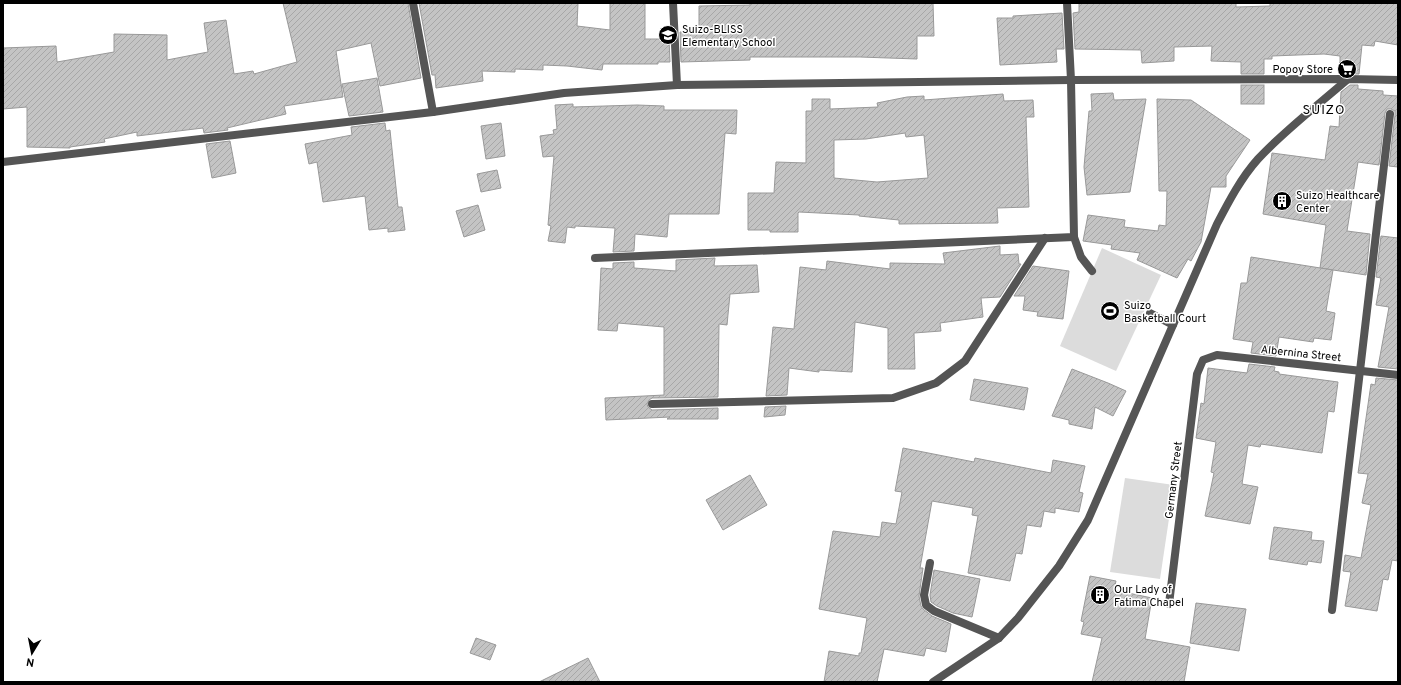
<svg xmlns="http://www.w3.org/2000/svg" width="1401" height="685" font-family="Overpass,sans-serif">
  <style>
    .pitch { fill: #dcdcdc }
    .building { fill: url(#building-hatch); stroke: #999; fill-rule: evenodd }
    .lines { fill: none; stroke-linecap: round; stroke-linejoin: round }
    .service { stroke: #555; stroke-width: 8 }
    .minor { stroke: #555; stroke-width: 8 }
    .tertiary { stroke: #555; stroke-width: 8 }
    .labels { text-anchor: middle; stroke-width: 3; stroke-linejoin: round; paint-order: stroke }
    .poi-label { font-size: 11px; fill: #000; stroke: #fff; text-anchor: start }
    .street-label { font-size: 11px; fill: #000; stroke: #fff }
    .quarter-label { font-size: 13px; letter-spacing: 1px; fill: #000; stroke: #fff }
  </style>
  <defs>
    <pattern id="building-hatch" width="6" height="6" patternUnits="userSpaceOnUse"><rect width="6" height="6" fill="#c4c4c4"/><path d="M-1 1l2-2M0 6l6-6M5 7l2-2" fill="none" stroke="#a7a7a7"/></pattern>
  </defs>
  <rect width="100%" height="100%" fill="#fff"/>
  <!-- pitch -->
  <g class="pitch">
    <path d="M1102,248L1161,275L1116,371L1060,346Z"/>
    <path d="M1125,478L1174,485L1160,579L1110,572Z"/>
  </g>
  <!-- building -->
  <g class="building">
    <path d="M283,3H408L421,78L380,86L371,43L336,51L343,97L284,106L286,114L227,128L228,130L204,133L203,128L137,136V132L104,139L105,142L70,147V148L27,147V107L3,109V48L56,46L57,62L114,52V34L167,35V60L208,52L204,23L226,20L234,74L253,71L254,74L297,62Z"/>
    <path d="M419,3H578L577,26L610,30V3H645V39H669L670,62H658V64H603L602,70L567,66L543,65V70L515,69V72L482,71L483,81L436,88L435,75H432Z"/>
    <path d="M750,3H933L934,36H917V59L860,57H750V60L681,62L680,32L699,31V6L750,5Z"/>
    <path d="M1079,3H1236V7L1270,6V3H1398V45L1375,41L1374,46L1362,45L1359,74H1342V72H1340V56L1324,54L1272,56V59H1264V74H1241V62L1211,61L1212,46L1174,47V61L1142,63L1141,50L1075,49L1073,13L1079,12Z"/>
    <path d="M1062,13L1064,49H1056L1057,62L1000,65L997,18H1013V16Z"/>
    <path d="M377,78L383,112L349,116L342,84Z"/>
    <rect x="1241" y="85" width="23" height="19"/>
    <path d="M1350,85H1358V89L1383,91V95L1398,96V167L1389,166L1395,115V111L1391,109H1387L1385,113L1379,165L1358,162L1347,231L1370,234L1366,275L1320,268L1326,225L1263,214L1272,153L1325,160L1330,126L1339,127L1341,92Z"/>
    <path d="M1113,93L1114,100L1146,99L1130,192L1087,195L1084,167L1089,111H1092L1091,94Z"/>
    <path d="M1003,94L1004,101L1033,100L1034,117H1026L1029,207L997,208L998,223L899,224V220L859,216V215L799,212L798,213V232H770V230H748V193H774L776,162L806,163V111H812V99H830V109L878,107L877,103L907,97L924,96V100ZM905,133L906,137L924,135L928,178L877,182L834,178V140L866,139Z"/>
    <path d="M1157,99L1191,100L1250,140L1226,176V187H1211L1201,242L1191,261L1188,259L1177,278L1137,260L1140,253L1111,249L1112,245L1083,241L1088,215L1125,220L1124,227L1158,231L1159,225L1166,226L1167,191H1159Z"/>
    <path d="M573,104V107L637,105L664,106V110H737L736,134L725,133L719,214H669L667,237L635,234L634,251L613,252L615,228L575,226V228L567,227L565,243L548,241L551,226L548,225L554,156L543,157L540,136L554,134L553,130L557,129L555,105Z"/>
    <path d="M385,123L386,131L390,130L398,207H402L405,230L388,232V228L369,230L365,196L323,202L317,162L309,164L305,144L352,135L351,127Z"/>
    <path d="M501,123L505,156L486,159L481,126Z"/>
    <path d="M230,141L236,173L212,178L206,144Z"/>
    <path d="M497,170L501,188L481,192L477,174Z"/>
    <path d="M478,205L485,230L464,237L456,211Z"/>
    <path d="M1381,236L1398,238V369L1378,367L1389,307L1376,305L1381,278L1376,277Z"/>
    <path d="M1000,246V255L1018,254L1019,264H1021L1000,297L981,298L983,317L940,323L941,331L914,333L915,369H888V328L855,322L852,372L819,370V372L789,368L787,395L766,396L773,327L794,329L800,267L826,270L827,261L890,269V263L945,264L943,253Z"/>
    <path d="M1251,257L1333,270L1326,311L1335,313L1331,340L1314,338L1313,342L1279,337L1276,356L1251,353L1253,342L1233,339L1241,283H1247Z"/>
    <path d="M715,258L714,266L757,265L759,292L730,294L727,325L719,324L718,397L652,398L649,400L647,404L648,407L652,410L718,408V419H667L670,417L606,420L605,398L664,395V327L618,323L617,331L598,330L601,268L613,269V263L634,262V268L676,271V260Z"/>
    <path d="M1033,266L1069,271L1063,319L1037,316L1038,312L1023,310L1025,296H1014Z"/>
    <path d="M1249,364L1275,367L1274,371L1279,372V374L1338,382L1334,412L1328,411L1322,453L1261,444L1260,447L1248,445L1242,484L1258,487L1250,524L1205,516L1214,473L1211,472L1216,442L1196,438L1201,403L1204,404L1208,368L1247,373Z"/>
    <path d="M1072,369L1108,383L1126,391L1113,416L1095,407L1092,429L1069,424V420L1052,416Z"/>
    <path d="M1376,378L1398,380V561L1392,560L1388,580L1383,579L1377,611L1345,606L1351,572L1343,571L1345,555L1361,558L1371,505L1362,503L1368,474L1358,473L1371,384L1375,385Z"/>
    <path d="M974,379L1028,388L1024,410L970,400Z"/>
    <path d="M786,406L785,415L764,417L765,407Z"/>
    <path d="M903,448L974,462L975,458L1051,473L1053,460L1085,466L1079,492L1083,493L1079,512L1055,508V513L1044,511L1041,527L1027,525L1022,554L1016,553L1010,581L968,573L978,516L972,515L973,508L932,501L920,568H923L919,596L921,606L923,609L932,616L951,624L946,652L926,648L924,656L884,649L877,682H824L829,651L859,656V653H861L867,618L819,609L833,531L880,537L882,522L896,524L902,492L895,491Z"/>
    <path d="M750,475L767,505L723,530L706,500Z"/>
    <path d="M1274,527L1312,532L1311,540L1324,541L1321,563L1308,561L1307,565L1269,559Z"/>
    <path d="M934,570L980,579L972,617L953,613L937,606L931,602L930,595Z"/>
    <path d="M1090,576L1116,581L1114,590L1152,598L1145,639L1190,647L1184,682H1092L1102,638L1081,634L1084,622L1081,621Z"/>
    <path d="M1196,603L1246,609L1239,651L1190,643Z"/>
    <path d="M476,638L496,645L490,660L470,653Z"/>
    <path d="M588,658L600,682H539Z"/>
  </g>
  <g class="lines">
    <!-- service -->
    <g class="service">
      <path d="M673,3L677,85"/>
      <path d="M1074,237L1081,257L1092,271"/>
      <path d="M1150,313L1173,325"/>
    </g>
    <!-- minor -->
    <g class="minor">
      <path d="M413,3L433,112"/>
      <path d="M595,258L1074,237L1071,80L1067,3"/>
      <path d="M652,404L893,398L936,383L965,361L1045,238"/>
      <path d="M930,563L924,595L926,605L934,611L999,638"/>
      <path d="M1169,604L1197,374L1203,360L1217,355L1398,375"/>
      <path d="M1332,610L1390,114"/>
      <path d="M933,682L999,638L1018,618L1059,566L1088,520L1217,224C1229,201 1241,178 1258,159C1285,130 1318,105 1348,79"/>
    </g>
    <!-- tertiary -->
    <path class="tertiary" d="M3,162L433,112L564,93L677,85L1071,80L1348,79L1398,80"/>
  </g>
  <!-- icons -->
  <defs>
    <g id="school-disc" transform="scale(1)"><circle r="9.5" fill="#000" stroke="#fff"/><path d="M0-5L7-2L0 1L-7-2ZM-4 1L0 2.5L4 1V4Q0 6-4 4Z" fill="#fff"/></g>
    <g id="supermarket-disc" transform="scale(1)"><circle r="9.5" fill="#000" stroke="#fff"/><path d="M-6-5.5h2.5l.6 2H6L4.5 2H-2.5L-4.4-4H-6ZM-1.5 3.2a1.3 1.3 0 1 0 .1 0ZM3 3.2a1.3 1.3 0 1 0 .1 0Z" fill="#fff"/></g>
    <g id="building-disc" transform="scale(1)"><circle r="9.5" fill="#000" stroke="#fff"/><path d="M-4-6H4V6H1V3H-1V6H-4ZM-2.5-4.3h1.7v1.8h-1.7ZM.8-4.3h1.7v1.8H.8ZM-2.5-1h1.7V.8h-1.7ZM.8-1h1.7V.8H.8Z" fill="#fff"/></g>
    <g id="stadium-disc" transform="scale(1)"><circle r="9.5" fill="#000" stroke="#fff"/><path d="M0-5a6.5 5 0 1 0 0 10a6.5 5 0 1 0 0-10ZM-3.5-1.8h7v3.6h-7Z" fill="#fff"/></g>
  </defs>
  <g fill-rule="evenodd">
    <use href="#school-disc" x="668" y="35"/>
    <use href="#supermarket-disc" x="1347" y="69"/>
    <use href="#building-disc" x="1282" y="201"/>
    <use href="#stadium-disc" x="1110" y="311"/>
    <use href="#building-disc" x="1100" y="595"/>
  </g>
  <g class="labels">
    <!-- poi labels -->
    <g class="poi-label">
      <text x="682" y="33">Suizo-BLISS<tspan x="682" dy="13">Elementary School</tspan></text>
      <text x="1333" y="73" text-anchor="end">Popoy Store</text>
      <text x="1296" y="199">Suizo Healthcare<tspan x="1296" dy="13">Center</tspan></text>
      <text x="1124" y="309">Suizo<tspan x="1124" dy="13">Basketball Court</tspan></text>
      <text x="1114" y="593">Our Lady of<tspan x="1114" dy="13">Fatima Chapel</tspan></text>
    </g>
    <!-- street labels -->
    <g class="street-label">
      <text transform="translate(1301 353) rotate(6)" y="4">Albernina Street</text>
      <text transform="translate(1173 480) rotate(-83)" y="4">Germany Street</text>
    </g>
    <!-- quarter labels -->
    <g class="quarter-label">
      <text x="1324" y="114">SUIZO</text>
    </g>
  </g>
  <!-- border -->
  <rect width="1401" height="685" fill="none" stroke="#000000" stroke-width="8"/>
  <!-- north arrow -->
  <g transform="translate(32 653) rotate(190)" stroke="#ffffff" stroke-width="3" paint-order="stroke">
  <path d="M0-3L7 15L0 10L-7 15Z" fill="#000000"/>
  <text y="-6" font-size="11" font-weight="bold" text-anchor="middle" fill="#000000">N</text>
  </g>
</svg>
